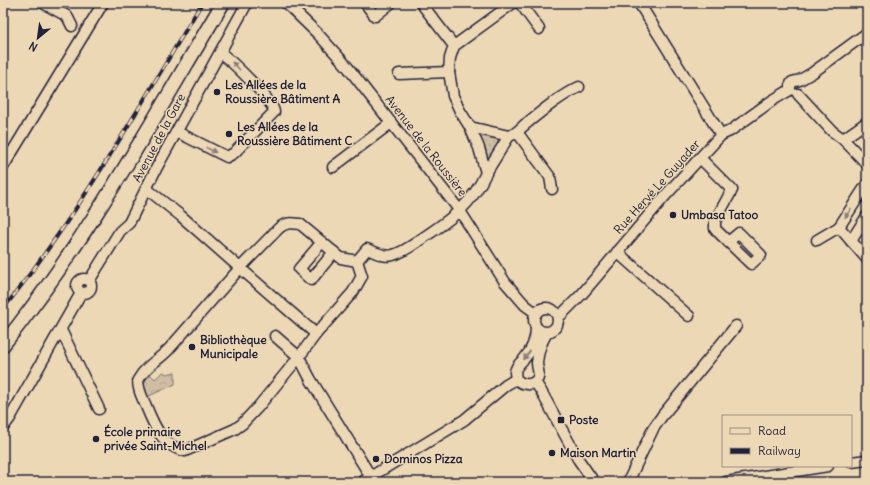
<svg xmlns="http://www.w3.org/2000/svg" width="870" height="485" font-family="Delius,sans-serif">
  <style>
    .grass { fill: url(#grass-dots); stroke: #797070 }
    .park { fill: url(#park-crowns); stroke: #797070 }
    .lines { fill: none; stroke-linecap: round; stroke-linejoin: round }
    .minor-casing { stroke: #22223b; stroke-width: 13 }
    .major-casing { stroke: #22223b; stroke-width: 16 }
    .minor { stroke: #edd8b6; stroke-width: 10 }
    .major { stroke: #edd8b6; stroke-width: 13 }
    .rail-casing { stroke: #22223b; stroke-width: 4 }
    .rail { stroke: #edd8b6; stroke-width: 2.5; stroke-dasharray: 8; stroke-linecap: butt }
    .oneway { fill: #887d78 }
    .poi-dot { fill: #22223b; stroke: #edd8b6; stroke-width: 1.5 }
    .labels { text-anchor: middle; stroke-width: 3; stroke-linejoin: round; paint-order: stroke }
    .poi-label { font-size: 12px; font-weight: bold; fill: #22223b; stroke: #edd8b6; text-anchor: start }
    .street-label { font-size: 12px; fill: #22223b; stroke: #edd8b6 }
  </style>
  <defs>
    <pattern id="grass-dots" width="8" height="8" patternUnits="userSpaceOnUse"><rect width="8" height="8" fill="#d0bea4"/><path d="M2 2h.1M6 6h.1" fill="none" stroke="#b2a38e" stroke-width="1.8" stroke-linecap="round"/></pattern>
    <pattern id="park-crowns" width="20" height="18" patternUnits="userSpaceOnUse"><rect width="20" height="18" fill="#d0bea4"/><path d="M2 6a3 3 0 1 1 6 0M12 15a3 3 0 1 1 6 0" fill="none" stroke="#b2a38e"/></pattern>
  </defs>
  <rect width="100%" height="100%" fill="#edd8b6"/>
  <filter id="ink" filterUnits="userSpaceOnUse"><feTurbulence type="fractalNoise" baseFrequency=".025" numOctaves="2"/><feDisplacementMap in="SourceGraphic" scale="8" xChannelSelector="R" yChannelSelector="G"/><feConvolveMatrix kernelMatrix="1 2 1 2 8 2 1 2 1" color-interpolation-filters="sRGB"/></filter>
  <g filter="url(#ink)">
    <!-- grass -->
    <path class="grass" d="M477,132L502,139L488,160Z"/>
    <!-- park -->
    <path class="park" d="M163,372L167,374L175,372V384L147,397C143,387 143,382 150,374L155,379Z"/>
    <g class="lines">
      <!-- minor casing -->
      <g class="minor-casing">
        <g id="minor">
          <path d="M43,3L67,16L72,26"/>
          <path d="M286,3L318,34L346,65L460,211L505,282L525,305L536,313"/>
          <path d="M365,3L375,16L391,3"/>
          <path d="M421,3L454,46"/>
          <path d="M520,3L539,29"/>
          <path d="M639,3L721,135"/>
          <path d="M399,74L449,72"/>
          <path d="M790,90V86L792,82L800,80L812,73L867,33"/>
          <path d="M798,94L832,131L843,139L867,164"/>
          <path d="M470,127L509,136L486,173"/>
          <path d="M177,132L227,157L234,153L274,112C275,102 231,61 221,53"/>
          <path d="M517,132L550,177L552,189"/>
          <path d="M509,136C517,134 521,127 527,123C543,110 560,96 579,87"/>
          <path d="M843,139L867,122"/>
          <path d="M700,158L732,190L715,221V229L751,264L761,255L739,233L728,242"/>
          <path d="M3,167L103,3"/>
          <path d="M333,167L391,123"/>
          <path d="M867,184L839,227L867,259"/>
          <path d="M147,189L181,216L240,268L169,349C158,361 147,364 138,380C138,390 142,397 146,406C154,426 163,447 185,451L235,429L242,424L258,407L299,357L316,334L353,292L362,276L357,261L367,249C375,252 385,258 393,255C404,252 414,244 423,238C452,218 470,207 486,173L479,148L470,127L460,111L453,96L449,72L450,58L454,46L513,3"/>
          <path d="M817,240L839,227"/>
          <path d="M851,241L867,216"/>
          <path d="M322,242L299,269L311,280L334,252"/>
          <path d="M617,252L689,316"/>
          <circle cx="84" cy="286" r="7"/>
          <path d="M89,281L120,231L129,223L157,167L247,3"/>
          <circle cx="546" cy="320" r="12"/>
          <path d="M558,318L582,294L665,196L721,135L730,131L773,100L790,90"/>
          <path d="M536,328C536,340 532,350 524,359C520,363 516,366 515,372L516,379C522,385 533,387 538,378C540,373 537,368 537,363C538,352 541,342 547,333"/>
          <path d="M61,330L99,409"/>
          <path d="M316,334L240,268L279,228C286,222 292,223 300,224L341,258L357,261"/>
          <path d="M275,336L299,357L311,380L371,477"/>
          <path d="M535,382L541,391L578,459L594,482"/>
          <path d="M4,426L10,418L81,293"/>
          <path d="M851,462L867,460"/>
          <path d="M362,482L464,420L506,385L516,379"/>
          <path d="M628,482L653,429L662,416L736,326"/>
          <path d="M726,482L828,466"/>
        </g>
      </g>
      <!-- major casing -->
      <g class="major-casing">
        <path id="major" d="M3,345C88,239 153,119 223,3"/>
      </g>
      <!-- minor -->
      <use href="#minor" class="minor"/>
      <!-- major -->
      <use href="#major" class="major"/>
      <!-- rail casing -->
      <g class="rail-casing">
        <path id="rail" d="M3,309C79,214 139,107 202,3"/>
      </g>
      <!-- rail -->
      <use href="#rail" class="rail"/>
    </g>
    <!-- one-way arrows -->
    <defs><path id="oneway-solid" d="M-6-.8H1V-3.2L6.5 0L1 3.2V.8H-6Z"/></defs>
    <g class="oneway">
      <use href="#oneway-solid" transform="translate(236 66) rotate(-134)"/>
      <use href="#oneway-solid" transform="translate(211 150) rotate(27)"/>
      <use href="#oneway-solid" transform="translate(848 213) rotate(123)"/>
      <use href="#oneway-solid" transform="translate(527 355) rotate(127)"/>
    </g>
  </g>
  <!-- markers -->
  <g class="poi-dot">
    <circle cx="217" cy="92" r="4"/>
    <circle cx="229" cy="134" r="4"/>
    <circle cx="673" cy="215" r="4"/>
    <circle cx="192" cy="347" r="4"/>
    <rect x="557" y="416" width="8" height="8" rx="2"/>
    <circle cx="96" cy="439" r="4"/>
    <circle cx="552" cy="453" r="4"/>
    <circle cx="376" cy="459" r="4"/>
  </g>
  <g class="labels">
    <!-- poi labels -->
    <g class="poi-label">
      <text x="225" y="89">Les Allées de la<tspan x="225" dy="14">Roussière Bâtiment A</tspan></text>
      <text x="237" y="131">Les Allées de la<tspan x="237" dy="14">Roussière Bâtiment C</tspan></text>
      <text x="681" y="219">Umbasa Tatoo</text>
      <text x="200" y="344">Bibliothèque<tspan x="200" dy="14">Municipale</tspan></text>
      <text x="569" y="424">Poste</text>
      <text x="104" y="436">École primaire<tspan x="104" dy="14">privée Saint-Michel</tspan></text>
      <text x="560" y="457">Maison Martin</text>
      <text x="384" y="463">Dominos Pizza</text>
    </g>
    <!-- street labels -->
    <g class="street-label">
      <text transform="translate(159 138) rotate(-62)" y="4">Avenue de la Gare</text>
      <text transform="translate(426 146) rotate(52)" y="4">Avenue de la Roussière</text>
      <text transform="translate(657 187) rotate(-48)" y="4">Rue Hervé Le Guyader</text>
    </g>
  </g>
  <!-- margin -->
  <rect width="870" height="485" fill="none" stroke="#edd8b6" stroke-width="16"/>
  <rect x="8" y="8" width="854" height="469" fill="none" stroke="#22223b" stroke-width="1.5" filter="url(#ink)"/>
  <!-- legend -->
  <rect x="722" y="415" width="130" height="52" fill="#edd8b6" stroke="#9c8f85"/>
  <rect x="730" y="428" width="20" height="6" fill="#edd8b6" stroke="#9c8f85"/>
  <text x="758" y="435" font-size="12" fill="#22223b">Road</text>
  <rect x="730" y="448" width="20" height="6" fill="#22223b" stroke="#9c8f85"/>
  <text x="758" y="455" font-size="12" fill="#22223b">Railway</text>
  <!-- north arrow -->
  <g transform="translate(38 38) rotate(209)" stroke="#edd8b6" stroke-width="3" paint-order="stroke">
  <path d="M0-3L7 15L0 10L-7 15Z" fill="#22223b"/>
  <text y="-6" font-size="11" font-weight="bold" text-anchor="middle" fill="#22223b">N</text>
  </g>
</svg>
